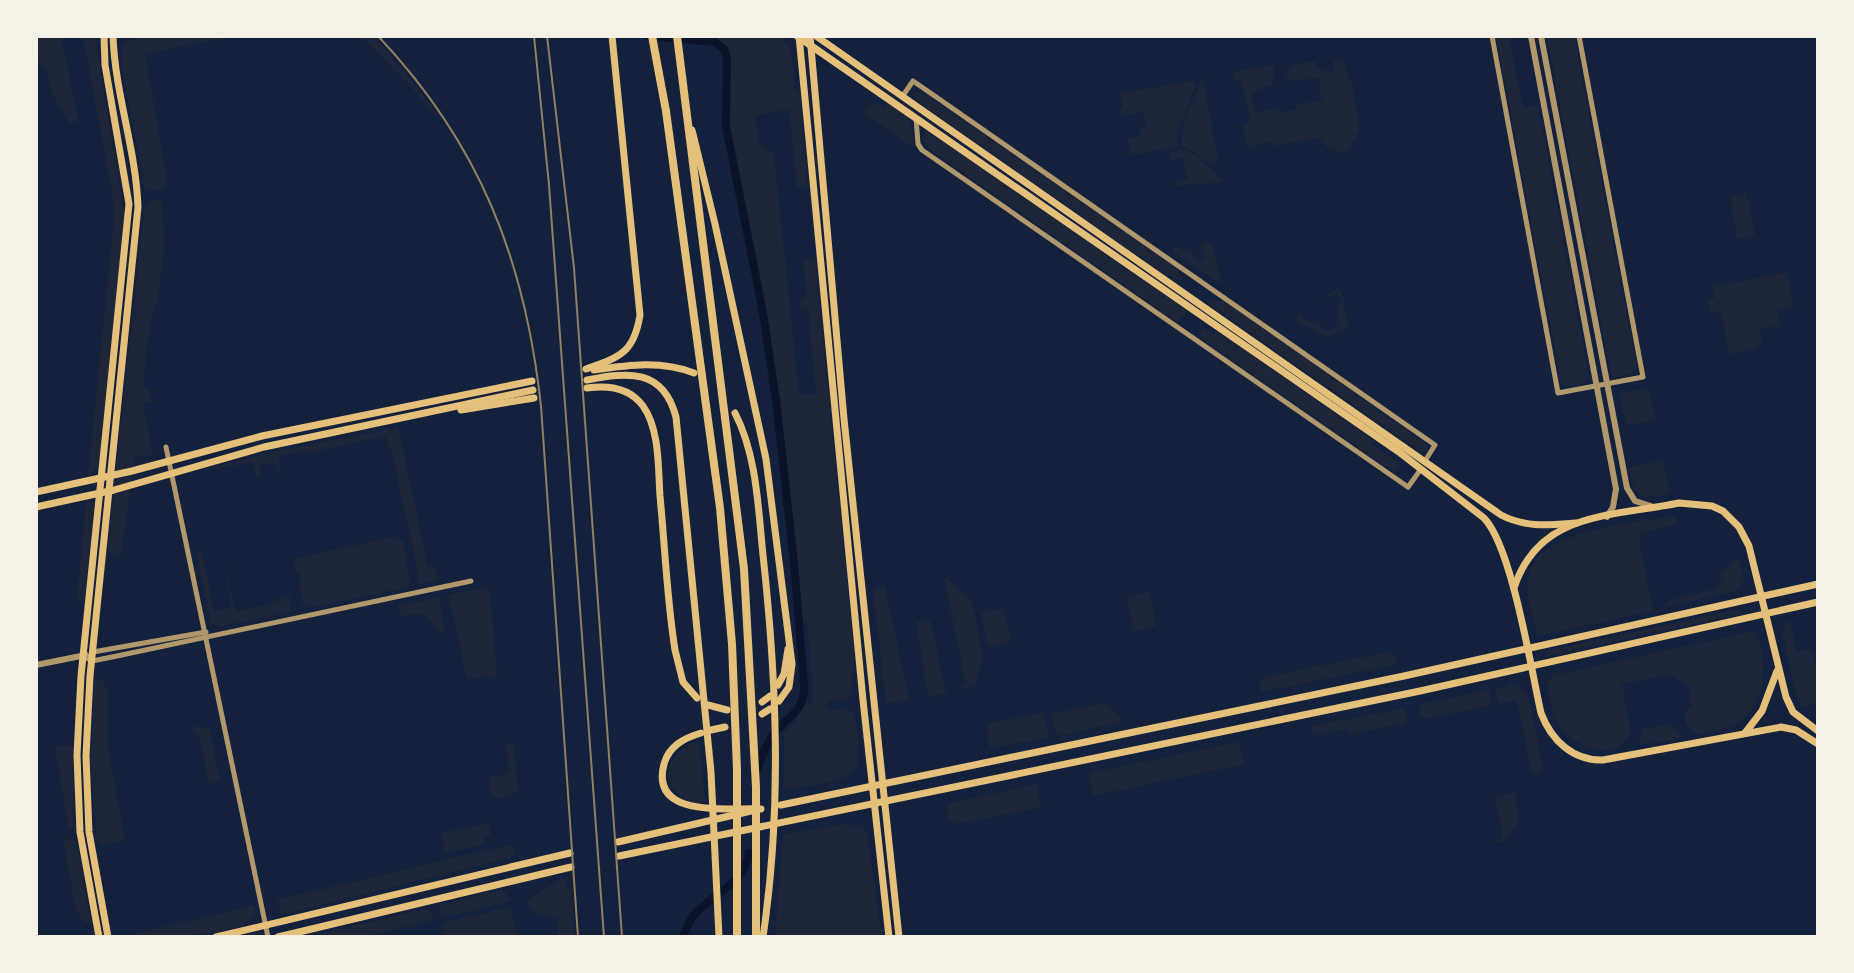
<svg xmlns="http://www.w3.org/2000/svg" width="1854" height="973" font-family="'Fira Sans Condensed',sans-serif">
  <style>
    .green { fill: #1d2539 }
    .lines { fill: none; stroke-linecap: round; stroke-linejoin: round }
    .canal { stroke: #0b132b; stroke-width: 8 }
    .minor { stroke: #b1986c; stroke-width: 5 }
    .tertiary { stroke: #b1986c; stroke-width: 6 }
    .secondary { stroke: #e5c07b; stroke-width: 7 }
    .primary { stroke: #e5c07b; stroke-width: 7 }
    .motorway { stroke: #e5c07b; stroke-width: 8 }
    .rail { stroke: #918062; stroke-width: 2 }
  </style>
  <rect width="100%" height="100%" fill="#14213d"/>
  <!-- green -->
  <g class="green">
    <path d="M36,36H61L78,121L69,123L53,95L47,71L36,58Z"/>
    <path d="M83,36H95L125,217L98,467L88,476L115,209Z"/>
    <path d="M155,36H232L145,54L167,181L164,190H146L144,185L122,67L121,46L127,41Z"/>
    <path d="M361,36H373L381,43L438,114L435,115L413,89Z"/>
    <path d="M694,36H776L791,49L795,89L799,90L808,187L797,188L789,110L755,115L759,144L774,153L799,395L816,393L808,309H801L800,300L807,298L803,258L815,259L854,652L852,693L845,699L827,702L828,710L846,708L854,713L859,744L857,745C857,751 859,759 857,765C849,785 802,786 784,789V732L794,723L805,703L811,705L813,697L807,623L802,622L781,408L756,256L728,125L729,56L720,42L694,38Z"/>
    <path d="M1496,36H1509L1523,108L1538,105L1589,376L1582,384L1565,387L1561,383Z"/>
    <path d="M1547,36H1574L1637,368L1632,374L1615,377L1611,374Z"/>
    <path d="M1342,58L1352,85L1360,129L1346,154L1325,146L1322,137L1273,146L1271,141L1248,149L1243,125L1250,123L1242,80L1236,81L1232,72L1273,65V85L1251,92L1255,112L1281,108L1282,112L1296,110V105L1322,100L1318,78L1289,81L1286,74L1290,65L1316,61L1317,68H1321L1323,72L1335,70L1333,60Z"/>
    <path d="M1203,77L1218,161L1212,166L1192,150L1181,146L1185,118Z"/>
    <path d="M1194,81L1196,85L1177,134V147L1131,155L1128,139L1141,136L1140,128L1146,126L1143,112L1121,116L1120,110L1123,106L1121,93Z"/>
    <path d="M918,92L928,96L1178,269L1177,275L1183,279L1181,282L1171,275L1168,277L916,101L913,94Z"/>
    <path d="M871,103L875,105L877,103L884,108L888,103C912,116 912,122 914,148L864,113Z"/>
    <path d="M925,130H928L1187,311L1177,322L929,149L922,139Z"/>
    <path d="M1181,149L1196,155L1224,181C1208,185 1195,183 1179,186L1175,184L1188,179L1183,158L1171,160L1169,153Z"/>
    <path d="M1746,194L1747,200H1749L1755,236L1737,239L1730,197Z"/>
    <path d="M161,199L165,242L158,299L153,311L146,352L143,388H149L152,401L143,403L152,452L157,453L135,458L121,554L113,557L108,550V544L144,208L150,202Z"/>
    <path d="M1207,242L1213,245L1221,284L1172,251L1176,246L1192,252L1199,263L1206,258L1200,246Z"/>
    <path d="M1787,273L1794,306L1777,311L1780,326L1759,329L1762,343L1748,351L1729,354L1721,312L1711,313L1708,300L1715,298L1713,286Z"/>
    <path d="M1337,288L1342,293L1348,325L1347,329L1328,338L1293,319L1301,314L1307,323L1314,320L1316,323L1319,322L1324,330L1328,331L1340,325L1336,312L1338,310L1337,307L1343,303L1337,293L1326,299L1325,297Z"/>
    <path d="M1213,300L1224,301L1421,440L1427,445V451L1421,452L1206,302Z"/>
    <path d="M1203,327L1214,334L1217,331L1373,440L1372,444L1401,465L1395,473L1198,336Z"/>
    <path d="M1649,388L1656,420L1626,425L1620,393Z"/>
    <path d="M398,427L428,567L436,566L438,581L422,584L418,582L417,567L391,449L388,448L386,436L307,453L303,451L279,456L280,474H278L275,463L260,465L261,477L257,478L253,462L205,471V469L267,453Z"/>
    <path d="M1663,460L1670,494C1638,499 1635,500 1629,468Z"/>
    <path d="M95,501L84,602L77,601L86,503Z"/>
    <path d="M1673,516L1678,520L1675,525L1638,533L1653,611L1542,635L1538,634C1533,618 1525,596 1528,579C1536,528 1633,524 1673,516Z"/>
    <path d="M394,536L403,541L410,584L408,587L310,608L303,605L299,588L301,584L299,572L295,571V559Z"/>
    <path d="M202,550L214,612L231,607L223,553L235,612L280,602L281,599L290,596V612L222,626L211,624L196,552Z"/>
    <path d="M1736,559L1740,562L1744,581L1736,591L1666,607L1664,606L1667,601L1715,589L1722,580L1719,575Z"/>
    <path d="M946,577L972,602L983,655L975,685L959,690V687L966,684L944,578Z"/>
    <path d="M885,586L909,699L886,704L873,589Z"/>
    <path d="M487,587L490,590L497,678L485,676L467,679L449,595Z"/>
    <path d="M1150,592L1156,626L1133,631L1127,596Z"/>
    <path d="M439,597L446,636L434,626L425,613L401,616L398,606Z"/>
    <path d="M1004,608L1011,642L988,647L981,612Z"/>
    <path d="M1740,609L1741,614L1547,656L1546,651Z"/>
    <path d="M930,619L946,693L928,697L916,622Z"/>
    <path d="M1786,622H1790L1797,652L1812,649L1818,672V701L1809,706H1801L1797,696L1782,632Z"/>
    <path d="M1750,632H1755C1770,661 1766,707 1735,724C1723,730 1710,732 1697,734L1686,724L1684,715L1687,710L1692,707L1688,686L1670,675L1622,684L1630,730C1621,765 1575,748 1560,726C1552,714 1550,698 1547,684L1554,675Z"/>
    <path d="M1387,652L1395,655L1398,664L1261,692L1260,682L1265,677Z"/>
    <path d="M94,678L102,681L108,690V747L125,840L101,845L96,841L91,767Z"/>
    <path d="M1510,683L1522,687L1529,699L1543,767L1542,772L1537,776L1532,774L1517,700L1498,704L1495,689L1510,686Z"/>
    <path d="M1489,690L1492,705L1425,719L1419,714L1421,704Z"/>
    <path d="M1104,703L1121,718L1122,722L1056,736L1052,714Z"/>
    <path d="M1405,708L1408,718L1405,723L1350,734L1348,728L1313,736L1312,726Z"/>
    <path d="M1044,712L1049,738L990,748L986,724Z"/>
    <path d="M1669,724L1681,735L1680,739L1638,745L1642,729Z"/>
    <path d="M197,726L209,728L220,779L209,785L199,736L194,733L192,729Z"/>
    <path d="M699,740L705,803C699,803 691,804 686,801C679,799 677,793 673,788C659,765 680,748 699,740Z"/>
    <path d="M506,742L514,746L518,792L497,799L492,796L489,778L509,773Z"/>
    <path d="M1239,742L1244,764L1093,796L1089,773Z"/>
    <path d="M72,746L74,826L69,830L55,747Z"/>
    <path d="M1037,784L1041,807L957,824L949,820L946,804Z"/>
    <path d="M1516,792L1518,822L1505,841L1492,843V841L1503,838L1495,796Z"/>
    <path d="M488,823L491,835L485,836L486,844L445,853L441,833Z"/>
    <path d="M847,824L863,827L867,832L881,929H885L886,937H775L783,834Z"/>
    <path d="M63,838L76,841L92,925L84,921L76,911Z"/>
    <path d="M513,844L516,854L509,858L287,913L281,914L277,900Z"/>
    <path d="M572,876L565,882L567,887L572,888L575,937H557L558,918L537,915L525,902C539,893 556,880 572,876Z"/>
    <path d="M500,890L506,893L510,901L441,918L439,909L443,904Z"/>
    <path d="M255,905L254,916C235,937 163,937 135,937L138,933Z"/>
    <path d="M511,907L517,936L445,937L442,923Z"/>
    <path d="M427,908L431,911L433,920L363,937H309Z"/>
  </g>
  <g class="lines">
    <!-- canal -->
    <g class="canal">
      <path d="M647,36L715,42L724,49L727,58L726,126L763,313L776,400L794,563L804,684C805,711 790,715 774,733C765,745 760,762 755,776"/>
      <path d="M683,937C686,929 689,920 695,914C713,893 746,883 749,853"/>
    </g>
    <!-- minor -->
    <g class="minor">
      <path d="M1492,36L1558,393L1643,377L1579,36"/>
      <path d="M902,97L913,81L942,101L1435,445L1425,461"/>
      <path d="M916,118L918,144L922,150L1408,487L1421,469"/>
      <path d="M166,447L268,937"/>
      <path d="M93,652L206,632"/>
      <path d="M83,656L92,661L117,656L471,581"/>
    </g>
    <!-- tertiary -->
    <g class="tertiary">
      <path d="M1531,36L1616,489L1613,507L1607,517"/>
      <path d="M1541,36L1627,488L1635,501L1651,506"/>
      <path d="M36,665L86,655"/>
    </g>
    <!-- secondary -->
    <g class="secondary">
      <path d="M797,36L1399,452L1484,518C1512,547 1531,669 1541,713C1551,740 1573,761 1603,760L1781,727L1796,730L1818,744"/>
      <path d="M799,36L863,700L889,937"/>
      <path d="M810,36L844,419L899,937"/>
      <path d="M816,36L1501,515C1526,528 1549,525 1576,523"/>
      <path d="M586,369C620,357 634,353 640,315L612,36"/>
      <path d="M594,370C628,365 661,360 694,373"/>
      <path d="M587,380C628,372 663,368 676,417L711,772L719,937"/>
      <path d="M587,388C608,385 630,388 643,406C660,430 658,468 660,496C665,548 667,600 675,650L683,682L697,698"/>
      <path d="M461,410L534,398"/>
      <path d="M735,413C757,456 758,507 763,555C777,683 782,809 763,937"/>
      <path d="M36,492L132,471L262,436L532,381"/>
      <path d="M36,507L114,490L264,447L533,390"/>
      <path d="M1514,588C1539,511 1611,517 1679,503L1712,506L1723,511L1739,527L1749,546L1786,697L1793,712L1818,731"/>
      <path d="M778,685L784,674L788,649"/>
      <path d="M762,702L770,696"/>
      <path d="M708,705L727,710"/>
      <path d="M1745,733L1762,711L1777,671"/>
      <path d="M99,937L80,832L77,755L81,676L129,204L105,65L104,36"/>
      <path d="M108,937L89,832L86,756L90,676L138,207C136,149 115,94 113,36"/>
    </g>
    <!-- primary -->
    <g class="primary">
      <path d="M692,130L715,224L766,459L792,664L789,687L779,701"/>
      <path d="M762,714L770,709"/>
      <path d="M711,730L725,727"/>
      <path d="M701,733C684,738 669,746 664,764C649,820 732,807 761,809"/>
      <path d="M781,805L1404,676L1818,584"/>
      <path d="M618,842L751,811"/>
      <path d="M619,856L1420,691L1818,602"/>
      <path d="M216,937L570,853"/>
      <path d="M278,937L571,867"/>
    </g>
    <!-- motorway -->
    <g class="motorway">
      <path d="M652,36L666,111L720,508L732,644L737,770V937"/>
      <path d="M677,36L744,569L756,787V937"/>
    </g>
    <!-- rail -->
    <g class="rail">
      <path d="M378,36C480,144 525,260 541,406L578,937"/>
      <path d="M534,36L549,185L604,937"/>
      <path d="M547,36L574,268L622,937"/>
    </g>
  </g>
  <!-- border -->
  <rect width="1854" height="973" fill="none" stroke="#f6f1e7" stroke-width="76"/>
</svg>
